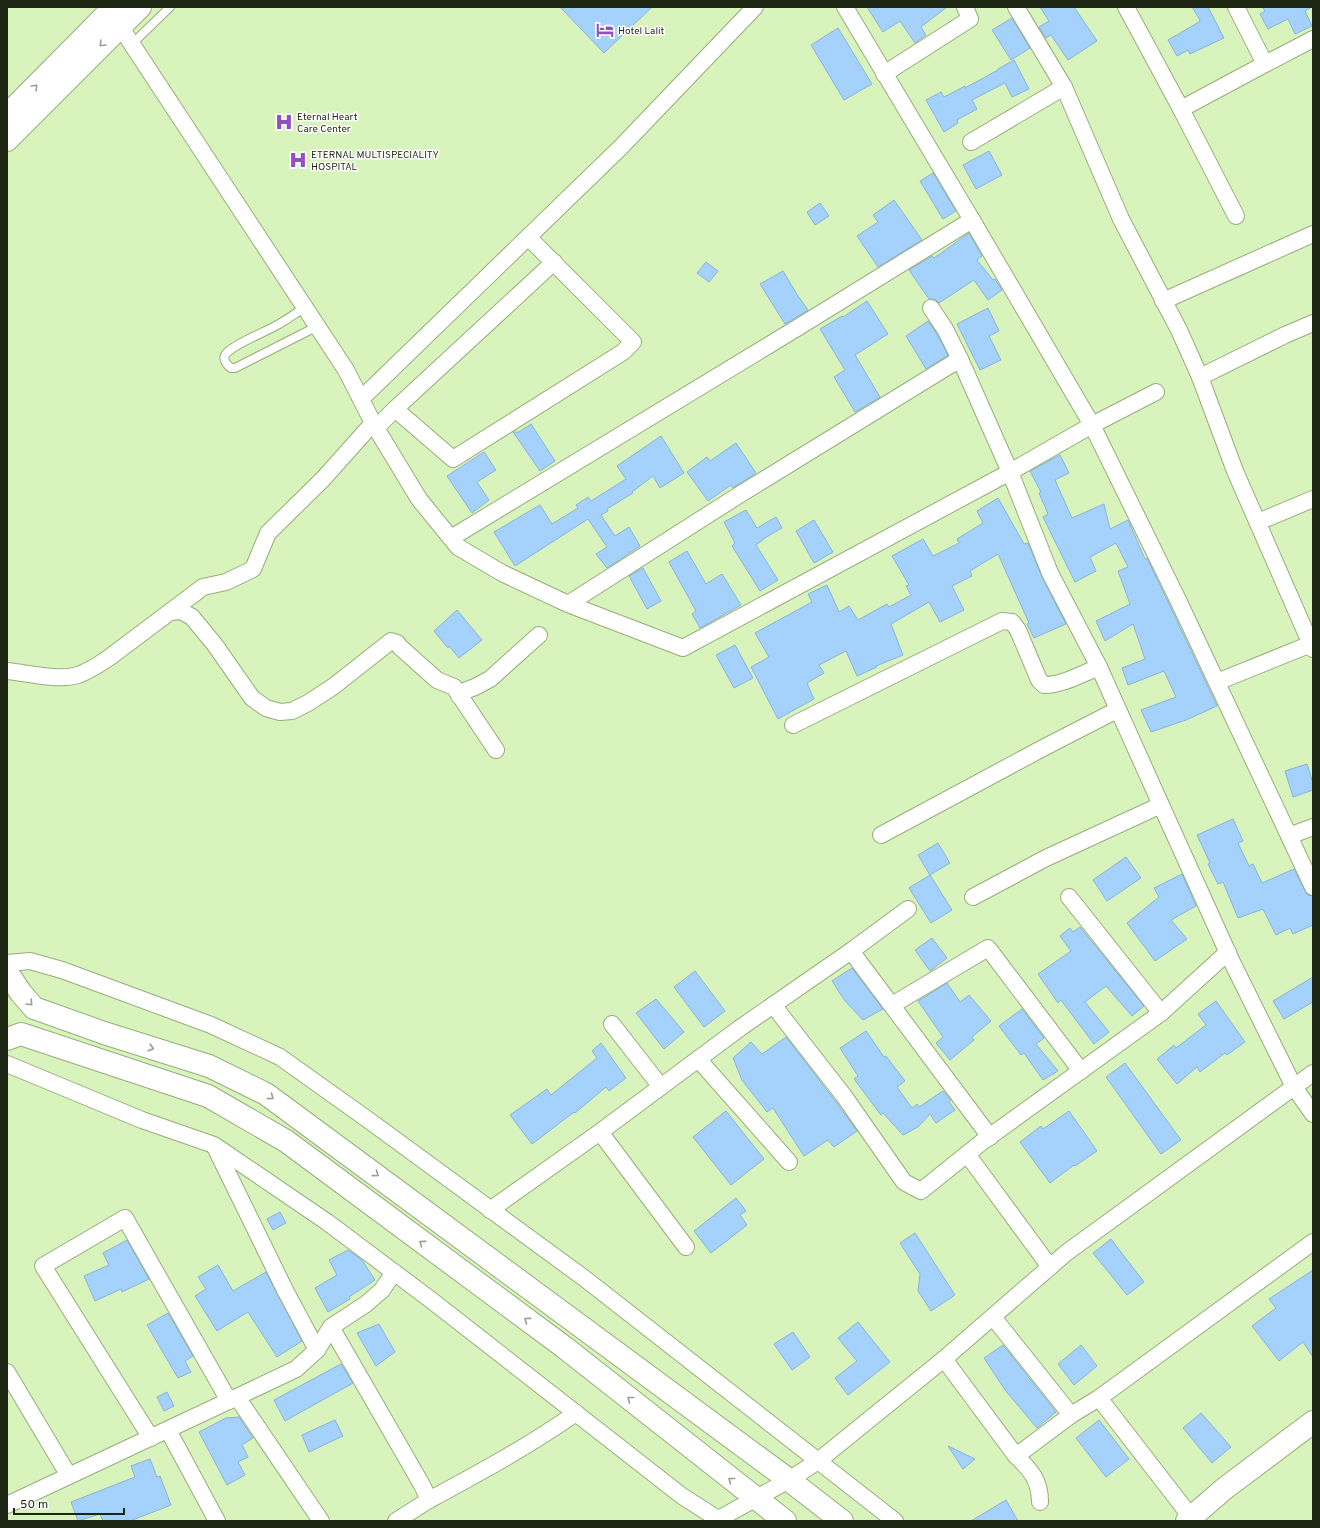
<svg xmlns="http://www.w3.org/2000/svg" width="1320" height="1528" font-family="Overpass,sans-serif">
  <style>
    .building { fill: #a5d1fd; stroke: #88b3de }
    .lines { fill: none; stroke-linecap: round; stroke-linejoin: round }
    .lane-casing { stroke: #96ae7a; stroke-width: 10 }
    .street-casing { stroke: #96ae7a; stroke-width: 18 }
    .secondary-casing { stroke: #96ae7a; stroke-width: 24 }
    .lane { stroke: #fff; stroke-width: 8 }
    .street { stroke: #fff; stroke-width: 16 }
    .secondary { stroke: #fff; stroke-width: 22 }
    .oneway { stroke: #999d94 }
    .labels { text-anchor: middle; stroke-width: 3; stroke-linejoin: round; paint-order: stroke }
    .poi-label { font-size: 10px; fill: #1d2612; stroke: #fff; text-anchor: start }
  </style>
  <rect width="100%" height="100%" fill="#d9f3bc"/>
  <!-- building -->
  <g class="building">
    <path d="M560,7H652L604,53Z"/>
    <path d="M867,7H947L921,27L926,35L915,43L900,21L883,32Z"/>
    <path d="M1040,7H1074L1097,41L1068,60L1051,35L1046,38L1039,27L1049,21Z"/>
    <path d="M1192,7H1208L1224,38L1190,54L1188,50L1177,56L1168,40L1199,22L1200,20Z"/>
    <path d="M1262,7H1312L1305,11L1312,26L1295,34L1288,19L1268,29L1260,14L1265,11Z"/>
    <path d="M1012,18L1030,48L1011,60L992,30Z"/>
    <path d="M838,28L872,84L844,100L811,45Z"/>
    <path d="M1014,60L1029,89L1012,97L1005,83L972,100L977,109L957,120L958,123L944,132L926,100L941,92L944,97L965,86V88L998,70V69Z"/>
    <path d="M989,151L1002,175L976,189L963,165Z"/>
    <path d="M933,173L956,211L943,219L920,181Z"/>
    <path d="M894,200L922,240L878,267L857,236L878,222L873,215Z"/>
    <path d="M820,203L829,216L815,225L807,212Z"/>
    <path d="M969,233L982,256L977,260L993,280L995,279L1002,290L988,300L974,280L939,303L935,299H929L909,270L932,256L934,258Z"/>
    <path d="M706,262L718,271L709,282L697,273Z"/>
    <path d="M783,271L798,296L808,310L785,324L760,284Z"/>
    <path d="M867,301L888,334L855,355L880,397L855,412L834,377L845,370L820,329L842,316L843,317Z"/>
    <path d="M988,308L999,331L989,336L1001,360L980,370L957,324Z"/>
    <path d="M928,321L937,334L948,355L926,369L906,336Z"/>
    <path d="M531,424L555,461L540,471L513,432H519Z"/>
    <path d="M661,436L684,473L660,488L653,476L632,492L633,493L607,509L608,511L601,515L615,536L629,527L640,546L607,568L596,554L607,547L588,519L515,566L494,532L540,505L552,524L578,508L576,505L588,497L591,501L626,479L617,466Z"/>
    <path d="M736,443L756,473L733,488L731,485L708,501L687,472L707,457L710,461Z"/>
    <path d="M484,452L496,470L477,482L489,500L472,513L447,476Z"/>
    <path d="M1060,455L1069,473L1055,480L1072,518L1104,504L1110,529L1128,520L1145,559L1147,558L1170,606L1217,706L1186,720L1151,732L1141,710L1176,697L1164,671L1128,685L1122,668L1145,659L1133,624L1105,641L1096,621L1130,604L1118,571L1128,567L1116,543L1090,557L1096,571L1075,582L1043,517L1048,514L1039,493L1041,492L1030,471Z"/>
    <path d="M998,498L1024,544L1028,543L1042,577L1066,624L1034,638L1027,624L1029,623L998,554L970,571L972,576L952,586L964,610L940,622L929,602L891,624L903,655L876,666L877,667L857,676L846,651L819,665L824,673L807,683L814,699L778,719L751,667L769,657L755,633L812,602L808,594L827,585L839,612L849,606L858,620L887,604L889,607L911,595L906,586L909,585L892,556L923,539L933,556L959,543L957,539L983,523L977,511Z"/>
    <path d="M746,510L757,528L776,517L782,528L763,539V540L756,545L778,580L760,591L732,546L735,543L724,522Z"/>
    <path d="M814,520L833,552L814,563L796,531Z"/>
    <path d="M687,551L706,584L722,574L741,605L700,628L692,614L696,611L669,562Z"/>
    <path d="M643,568L661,601L647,609L629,576Z"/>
    <path d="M457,610L482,640L459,658L449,646L448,648L434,631Z"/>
    <path d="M735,645L753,678L734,688L716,655Z"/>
    <path d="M1307,764L1313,783V790L1293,797L1285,771Z"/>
    <path d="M1233,819L1243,841L1238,843L1249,866L1253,864L1262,883L1294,869L1305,891L1308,895L1313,896V925L1293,934L1290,928L1276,935L1263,909L1238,918L1223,882L1218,884L1208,864L1210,863L1197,835Z"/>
    <path d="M938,843L950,863L930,875L918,855Z"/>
    <path d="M1126,857L1141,878L1107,901L1093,880Z"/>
    <path d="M1182,874L1196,906L1171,920L1187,939L1155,961L1127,923L1159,897L1154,888Z"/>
    <path d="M930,875L952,910L931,923L909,888Z"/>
    <path d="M1080,927L1144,1006L1132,1016L1106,986L1085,1002L1109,1032L1094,1044L1061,1000L1058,1003L1038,974L1071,951L1060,936L1070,928L1073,932Z"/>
    <path d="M932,938L947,958L930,971L915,950Z"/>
    <path d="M852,968L883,1009L863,1020L845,1001L832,981Z"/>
    <path d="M695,971L725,1011L704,1027L674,987Z"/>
    <path d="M1313,977V1002L1284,1019L1273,1001Z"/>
    <path d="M947,983L960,1002L969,995L991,1021L972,1037L974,1040L950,1060L936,1043L943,1037L918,1001Z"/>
    <path d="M656,999L684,1032L664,1049L636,1013Z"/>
    <path d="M1216,1001L1245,1042L1227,1055L1225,1053L1200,1072L1197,1067L1177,1084L1157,1059L1174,1045L1176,1048L1206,1025L1198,1014Z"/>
    <path d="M1022,1009L1044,1038L1036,1044L1058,1071L1043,1080L1024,1053L1021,1055L999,1026Z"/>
    <path d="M866,1031L884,1057L886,1056L905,1081L897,1087L912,1108L917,1104L919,1107L943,1091L951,1100L949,1102L955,1110L936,1123L930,1114L918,1127L903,1135L883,1113L881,1115L854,1079L858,1076L840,1048Z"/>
    <path d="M786,1037L836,1102L857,1131L834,1147L828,1140L804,1156L773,1108L767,1112L742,1080L733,1058L751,1042L762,1054Z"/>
    <path d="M601,1043L626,1078L609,1091L606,1087L575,1113L574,1112L532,1144L510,1115L547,1089L551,1095L597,1058L592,1051Z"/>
    <path d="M1125,1063L1181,1140L1161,1154L1106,1077Z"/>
    <path d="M726,1111L764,1159L731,1185L693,1137Z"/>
    <path d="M1069,1111L1097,1151L1075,1166L1074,1165L1050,1183L1020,1142L1041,1126L1043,1129Z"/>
    <path d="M736,1198L746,1211L740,1215L747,1225L711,1253L694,1231Z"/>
    <path d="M280,1212L286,1223L273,1230L267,1219Z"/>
    <path d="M915,1233L955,1295L931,1311L918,1291L920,1274L900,1243Z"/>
    <path d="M1111,1239L1144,1282L1127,1295L1093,1253Z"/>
    <path d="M127,1240L149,1279L122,1292L121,1289L95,1301L84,1276L109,1265L103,1253Z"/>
    <path d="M348,1250L362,1260L375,1280L349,1297L350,1299L328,1312L315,1288L337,1275L329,1260Z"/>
    <path d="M218,1265L233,1291L266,1272L302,1341L277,1357L248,1312L217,1331L195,1296L206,1289L198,1277Z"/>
    <path d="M1313,1270V1357L1303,1342L1279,1361L1252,1326L1276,1308L1269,1299Z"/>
    <path d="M168,1313L193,1356L185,1361L191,1372L178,1378L147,1325Z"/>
    <path d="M858,1322L890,1362L848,1395L835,1378L857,1361L838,1338Z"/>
    <path d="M379,1324L395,1352L376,1366L357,1333Z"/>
    <path d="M793,1332L810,1357L792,1370L774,1344Z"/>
    <path d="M1003,1345L1056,1412L1037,1428L1005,1390L984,1358Z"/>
    <path d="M1081,1345L1097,1366L1074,1385L1058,1364Z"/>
    <path d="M341,1364L353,1383L285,1421L274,1400Z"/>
    <path d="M167,1392L174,1406L164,1411L157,1397Z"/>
    <path d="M1201,1413L1231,1447L1212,1463L1183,1428Z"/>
    <path d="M239,1417L253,1438L242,1445L248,1457L238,1462L245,1475L227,1485L199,1432L226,1418Z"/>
    <path d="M335,1420L343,1436L309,1452L302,1435Z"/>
    <path d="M1099,1420L1129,1459L1106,1477L1076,1438Z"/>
    <path d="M948,1446L975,1459L963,1469Z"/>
    <path d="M150,1459L157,1477L160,1476L171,1505L130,1521H103L100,1514L78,1521L71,1502L135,1477L131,1466Z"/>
    <path d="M1006,1500L1018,1521H971Z"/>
  </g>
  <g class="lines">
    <!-- lane casing -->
    <g class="lane-casing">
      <g id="lane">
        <path d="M132,44L170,7"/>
        <path d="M305,307C296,313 288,319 279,324C268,331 231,345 225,355C223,360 227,365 231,368H235L318,326"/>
      </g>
    </g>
    <!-- street casing -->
    <g class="street-casing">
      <g id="street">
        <path d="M845,7L972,220L1092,425L1010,472L1050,573L1099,667L1161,805L1046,858L973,897"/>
        <path d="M1126,7L1181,109L1265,64L1236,7"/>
        <path d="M114,17L346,370L373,423L419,499L458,547L502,573L568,604L739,495L960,359L1010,472L683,648L568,604"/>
        <path d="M1265,64L1313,39"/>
        <path d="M884,74L970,19L965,7"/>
        <path d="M1064,87L1121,219L1179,330L1200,377L1285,335L1313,323"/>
        <path d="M1181,109L1236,216"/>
        <path d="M971,142L1064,87L1016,7"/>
        <path d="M1163,301L1313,234"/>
        <path d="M931,308L945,329L960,359"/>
        <path d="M1200,377L1235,471L1313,649"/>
        <path d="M1156,392L1092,425L1179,602L1313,887"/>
        <path d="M362,398L621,147L755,7"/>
        <path d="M395,409L453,459L623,352L633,342L528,237"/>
        <path d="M376,428L395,409L554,262"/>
        <path d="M1258,522L1313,499"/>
        <path d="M451,538L797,328L972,220"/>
        <path d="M170,612L181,611L192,617L215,645L252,698L266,708L280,712L292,711L308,703L334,686L391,641L397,643L400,647L437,680L454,687L496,750"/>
        <path d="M7,671C27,673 58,681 78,675C89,671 100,664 110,657L203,587L226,582L253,569L268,533L323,479L373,423"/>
        <path d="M1217,682L1311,644"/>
        <path d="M459,696V693L475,687L490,679L539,635"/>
        <path d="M793,725L1002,621L1012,622L1018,630L1039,680L1044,685C1063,685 1081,674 1099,667"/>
        <path d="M1161,805L1232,962L1294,1087L1313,1114"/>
        <path d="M881,835L1043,748L1117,710"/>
        <path d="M1289,836L1313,827"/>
        <path d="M851,951L990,1137"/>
        <path d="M7,963L30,961L62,970L211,1025L280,1057L367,1119L584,1278L895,1521"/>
        <path d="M773,1005L844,1096L904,1182L921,1191L982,1142L1161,1013L1069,897"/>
        <path d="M892,1005L988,948L1081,1071"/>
        <path d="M1161,1013L1228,952"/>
        <path d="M612,1024L661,1087"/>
        <path d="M698,1059L789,1162"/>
        <path d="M7,1064L142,1120L214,1145L327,1222L431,1300L682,1496L721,1521"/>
        <path d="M600,1132L686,1247"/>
        <path d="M215,1147L285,1290L317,1350L331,1327L366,1304L382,1290L394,1272"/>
        <path d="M967,1154L1050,1267"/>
        <path d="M490,1210L600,1132L740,1028L851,951L908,909"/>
        <path d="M993,1317L1071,1415L1099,1398L1313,1242"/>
        <path d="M331,1327L422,1485L429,1500L396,1521"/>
        <path d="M317,1350L296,1369L237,1397L321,1521"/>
        <path d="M944,1359L1016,1456L1071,1415"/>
        <path d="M7,1372L69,1476"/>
        <path d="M1099,1398L1191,1517"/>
        <path d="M168,1430L217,1521"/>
        <path d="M151,1438L43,1266L125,1218L229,1401"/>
        <path d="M1016,1456C1031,1470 1040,1481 1040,1502"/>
        <path d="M429,1500C479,1473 529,1446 576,1413"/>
        <path d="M7,1505L237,1397"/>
        <path d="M715,1521L789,1480L818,1461L944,1359L1066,1253L1313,1073"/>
      </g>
    </g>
    <!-- secondary casing -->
    <g class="secondary-casing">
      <g id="secondary">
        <path d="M7,115L114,7"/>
        <path d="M7,140L140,7"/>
        <path d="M7,972L21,993L34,1008L104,1033L209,1066L266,1094L789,1480L842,1521"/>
        <path d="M7,1039L21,1034L208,1096L286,1141L564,1347L785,1521"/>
        <path d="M1187,1521L1224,1489L1313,1422"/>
      </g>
    </g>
    <!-- lane -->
    <use href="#lane" class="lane"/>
    <!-- street -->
    <use href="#street" class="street"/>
    <!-- secondary -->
    <use href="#secondary" class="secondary"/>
  </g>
  <!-- one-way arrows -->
  <defs><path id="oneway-chevron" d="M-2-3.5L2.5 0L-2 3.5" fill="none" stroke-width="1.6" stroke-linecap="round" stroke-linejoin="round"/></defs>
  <g class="oneway">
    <use href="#oneway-chevron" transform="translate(102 44) rotate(135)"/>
    <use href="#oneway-chevron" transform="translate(35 87) rotate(-45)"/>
    <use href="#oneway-chevron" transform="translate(30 1003) rotate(46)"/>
    <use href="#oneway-chevron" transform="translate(151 1048) rotate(17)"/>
    <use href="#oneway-chevron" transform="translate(271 1097) rotate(36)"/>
    <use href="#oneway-chevron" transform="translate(376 1174) rotate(36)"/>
    <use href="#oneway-chevron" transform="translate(422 1243) rotate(-143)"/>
    <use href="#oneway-chevron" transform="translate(527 1320) rotate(-143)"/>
    <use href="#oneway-chevron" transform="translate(630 1399) rotate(-142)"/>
    <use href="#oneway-chevron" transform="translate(731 1480) rotate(-142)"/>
  </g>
  <!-- icons -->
  <defs>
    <g id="hotel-bare" transform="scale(1.38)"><path d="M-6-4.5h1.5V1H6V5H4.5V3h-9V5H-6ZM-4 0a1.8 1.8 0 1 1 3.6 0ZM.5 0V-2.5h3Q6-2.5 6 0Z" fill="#924ec3" stroke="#fff" stroke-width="2.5" paint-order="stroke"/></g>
    <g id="hospital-bare" transform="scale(1.38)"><path d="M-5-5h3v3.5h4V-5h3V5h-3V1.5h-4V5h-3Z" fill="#924ec3" stroke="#fff" stroke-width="2.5" paint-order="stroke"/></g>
  </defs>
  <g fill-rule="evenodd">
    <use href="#hotel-bare" x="605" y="30"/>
    <use href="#hospital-bare" x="284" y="122"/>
    <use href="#hospital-bare" x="298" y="160"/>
  </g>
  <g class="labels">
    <!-- poi labels -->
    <g class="poi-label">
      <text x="618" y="34">Hotel Lalit</text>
      <text x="297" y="120">Eternal Heart<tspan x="297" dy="12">Care Center</tspan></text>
      <text x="311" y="158">ETERNAL MULTISPECIALITY<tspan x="311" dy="12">HOSPITAL</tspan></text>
    </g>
  </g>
  <!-- border -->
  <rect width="1320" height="1528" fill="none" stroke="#1d2612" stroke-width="16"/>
  <!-- scale -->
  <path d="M14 1508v6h110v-6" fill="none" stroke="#1d2612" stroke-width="2"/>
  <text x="20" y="1508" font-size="12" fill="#1d2612" stroke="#ffffff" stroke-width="3" paint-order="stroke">50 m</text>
</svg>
